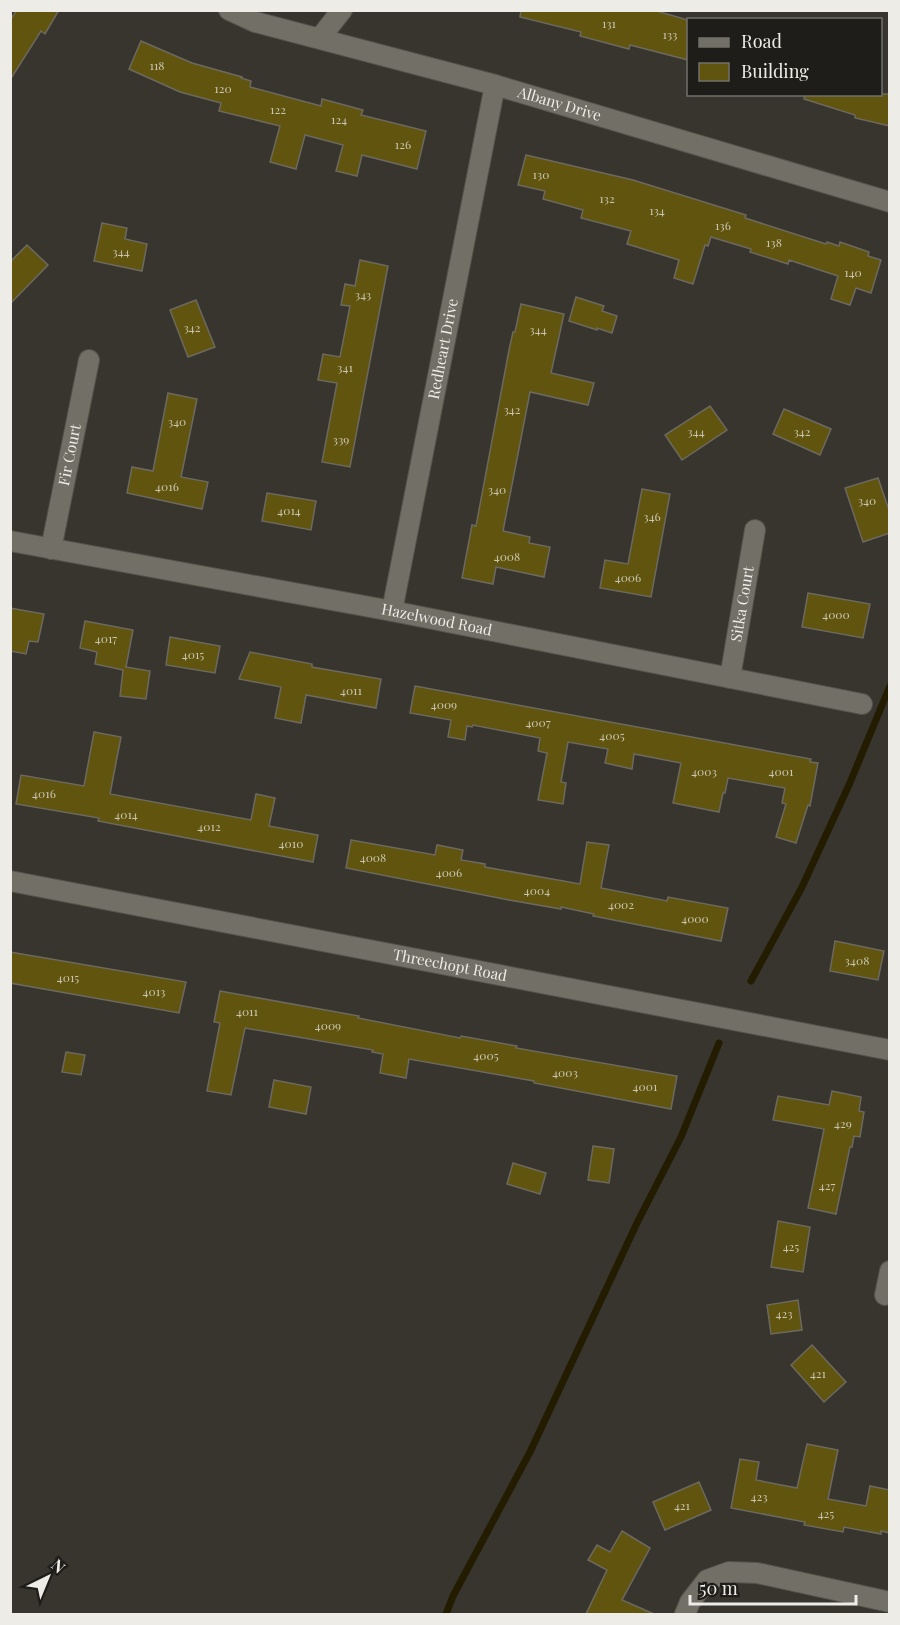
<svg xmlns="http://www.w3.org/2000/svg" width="900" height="1625" font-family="'Playfair Display',serif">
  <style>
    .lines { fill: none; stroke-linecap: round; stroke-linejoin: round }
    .stream { stroke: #231c00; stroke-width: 7 }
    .building { fill: #61540e; stroke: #6b6960; stroke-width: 1.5 }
    .street-casing { stroke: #54534c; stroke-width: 22 }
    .street { stroke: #716f66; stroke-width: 20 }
    .labels { text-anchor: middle; stroke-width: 6; stroke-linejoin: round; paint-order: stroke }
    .number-label { font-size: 12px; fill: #cac6b1 }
    .street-label { font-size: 15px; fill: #edece7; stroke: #1e1d19 }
  </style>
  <rect width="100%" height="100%" fill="#37352d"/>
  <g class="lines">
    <!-- stream -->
    <g class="stream">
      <path d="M751,981L802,887L849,785L890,686"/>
      <path d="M446,1614L453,1596L530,1452L637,1223L681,1137L719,1043"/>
    </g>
  </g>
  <!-- building -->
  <g class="building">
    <path d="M17,10H59L45,34L41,31L10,80V20Z"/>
    <path d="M521,10H653L688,20V60L630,45L629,49L580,36L581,32L520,17Z"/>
    <path d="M141,41L192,63L242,77L241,78L251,81L250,87L321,106L322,99L363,110L361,115L426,131L417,169L362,155L357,176L336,171L343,145L305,135L296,169L270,162L280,126L219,111L221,103L180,92L129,69Z"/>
    <path d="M805,94H890V126L855,118V115L804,99Z"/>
    <path d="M526,155L633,180L746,215L745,218L826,244L827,242L839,246L840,242L869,252L868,256L881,260L871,293L856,288L850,305L831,299L838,276L789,260L788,264L750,252L751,249L711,237L708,246L705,245L693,284L674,278L679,260L627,244L631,231L581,218L583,210L543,199L545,191L518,185Z"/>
    <path d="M102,223L127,228L125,239L147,244L142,271L94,261Z"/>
    <path d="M27,245L48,265L10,304V262Z"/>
    <path d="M360,260L388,266L350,467L322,462L337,383L318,380L323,354L340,357L350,306L341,305L345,284L355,286Z"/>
    <path d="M576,297L604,306L602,311L617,316L612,333L597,328V330L569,321Z"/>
    <path d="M196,300L215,347L188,357L170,310Z"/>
    <path d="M521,304L564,314L551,373L594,383L588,405L530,392L503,531L530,537L529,543L550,547L544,577L496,567L493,584L462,578L472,525L476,526L509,350L513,332H515Z"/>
    <path d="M168,393L197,399L181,477L208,482L202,509L127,493L132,467L153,471Z"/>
    <path d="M710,406L727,430L682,460L665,435Z"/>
    <path d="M784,409L831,429L820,455L773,434Z"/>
    <path d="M878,478L890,513V533L863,542L845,488Z"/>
    <path d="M642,489L670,494L651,597L600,588L605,560L628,564Z"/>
    <path d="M267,493L316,501L311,530L262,521Z"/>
    <path d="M808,593L870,604L863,638L802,627Z"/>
    <path d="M10,608L44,614L38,642L29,641L26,654L10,651Z"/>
    <path d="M85,621L133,630L126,667L150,671L146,699L120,696L123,670L95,664L97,652L80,648Z"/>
    <path d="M170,637L220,646L215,673L166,665Z"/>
    <path d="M250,652L312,664V667L381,679L376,708L306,695L301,723L275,718L281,687L239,679Z"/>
    <path d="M415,686L811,759L810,762L818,763L810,806L808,805L796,843L776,837L786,804L782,803L785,788L728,778L725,793H723L719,812L673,803L681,763L634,754L632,769L605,763L608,749L568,742L561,782L566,783L563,804L538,800L547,753L538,751L540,738L473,725L472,727L467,726L465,740L448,737L451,720L410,713Z"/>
    <path d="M94,732L121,737L110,794L251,820L256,794L275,798L269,826L318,835L313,862L98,821L99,818L16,804L21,775L84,786Z"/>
    <path d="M351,840L435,855L437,845L463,850L461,860L485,864V867L580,884L587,842L609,845L601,888L667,901L668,897L728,908L721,941L593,916L594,914L561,907V909L509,900L346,868Z"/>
    <path d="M835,941L884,951L878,980L830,971Z"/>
    <path d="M10,952L186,982L179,1013L10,983Z"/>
    <path d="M220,991L359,1016L358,1018L460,1038L461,1036L517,1046L516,1048L677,1076L671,1109L534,1083V1081L409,1059L406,1078L380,1073L383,1054L372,1052L373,1050L245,1028L231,1095L207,1091L220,1023L214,1022Z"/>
    <path d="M66,1052L85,1055L81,1075L62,1072Z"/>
    <path d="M274,1080L311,1087L306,1114L269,1107Z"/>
    <path d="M832,1091L861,1097L859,1111L864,1112L860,1137L854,1136L852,1147H850L836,1214L808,1208L824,1129L773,1120L778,1096L829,1105Z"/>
    <path d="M593,1146L614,1149L609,1183L588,1180Z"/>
    <path d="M513,1163L546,1173L540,1194L507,1184Z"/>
    <path d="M778,1221L810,1227L803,1272L771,1267Z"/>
    <path d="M798,1300L802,1330L771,1334L767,1305Z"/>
    <path d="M812,1345L846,1382L824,1402L791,1365Z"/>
    <path d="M807,1444L838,1450L828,1499L866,1506L870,1486L890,1490V1533L881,1531V1534L844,1527L843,1532L804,1525L805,1522L731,1508L740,1459L759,1462L756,1480L797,1488Z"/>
    <path d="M699,1482L711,1510L665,1530L653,1502Z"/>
    <path d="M622,1531L650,1548L622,1600L654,1614H586L607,1570L588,1560L597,1545L610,1552Z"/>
  </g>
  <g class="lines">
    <!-- street casing -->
    <g class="street-casing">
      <g id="street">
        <path id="s1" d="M229,10L255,22L495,85L890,202"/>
        <path d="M320,38L342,10"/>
        <path id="s2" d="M10,541L392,611L862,704"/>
        <path id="s3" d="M51,549L89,360"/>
        <path id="s4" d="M392,611L495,85"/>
        <path id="s5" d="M730,678L755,530"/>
        <path id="s6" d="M10,881L890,1050"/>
        <path d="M885,1295L890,1271"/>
        <path d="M685,1614L690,1602L707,1580L729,1572L757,1573L890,1602"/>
      </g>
    </g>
    <!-- street -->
    <use href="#street" class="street"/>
  </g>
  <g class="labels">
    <!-- number labels -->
    <g class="number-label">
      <text x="609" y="28">131</text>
      <text x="670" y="39">133</text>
      <text x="157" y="70">118</text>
      <text x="223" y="93">120</text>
      <text x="278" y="114">122</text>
      <text x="339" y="124">124</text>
      <text x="403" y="149">126</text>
      <text x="541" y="179">130</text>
      <text x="607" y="203">132</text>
      <text x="657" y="215">134</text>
      <text x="723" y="230">136</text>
      <text x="774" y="247">138</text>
      <text x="121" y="256">344</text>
      <text x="853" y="277">140</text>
      <text x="363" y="299">343</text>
      <text x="192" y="332">342</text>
      <text x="538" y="334">344</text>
      <text x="345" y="372">341</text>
      <text x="512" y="414">342</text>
      <text x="177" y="426">340</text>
      <text x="696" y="436">344</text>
      <text x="802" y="436">342</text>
      <text x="341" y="444">339</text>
      <text x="167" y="491">4016</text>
      <text x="497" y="494">340</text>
      <text x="867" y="505">340</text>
      <text x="289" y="515">4014</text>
      <text x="652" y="521">346</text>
      <text x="507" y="561">4008</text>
      <text x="628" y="582">4006</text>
      <text x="836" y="619">4000</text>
      <text x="106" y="643">4017</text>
      <text x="193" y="659">4015</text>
      <text x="351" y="695">4011</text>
      <text x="444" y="709">4009</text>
      <text x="538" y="727">4007</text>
      <text x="612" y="740">4005</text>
      <text x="704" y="776">4003</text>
      <text x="781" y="776">4001</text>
      <text x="44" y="798">4016</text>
      <text x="126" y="819">4014</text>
      <text x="209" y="831">4012</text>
      <text x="291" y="848">4010</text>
      <text x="373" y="862">4008</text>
      <text x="449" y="877">4006</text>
      <text x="537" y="895">4004</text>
      <text x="621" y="909">4002</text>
      <text x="695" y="923">4000</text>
      <text x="857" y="965">3408</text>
      <text x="68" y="982">4015</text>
      <text x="154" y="996">4013</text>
      <text x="247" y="1016">4011</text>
      <text x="328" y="1030">4009</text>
      <text x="486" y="1060">4005</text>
      <text x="565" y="1077">4003</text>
      <text x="645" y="1091">4001</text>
      <text x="843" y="1128">429</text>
      <text x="827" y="1190">427</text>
      <text x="791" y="1251">425</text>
      <text x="784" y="1318">423</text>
      <text x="818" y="1378">421</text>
      <text x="759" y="1501">423</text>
      <text x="682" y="1510">421</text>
      <text x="826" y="1518">425</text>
    </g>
    <!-- street labels -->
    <g class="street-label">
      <text dy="5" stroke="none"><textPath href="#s1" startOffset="344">Albany Drive</textPath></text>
      <text dy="5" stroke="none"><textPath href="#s4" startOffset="267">Redheart Drive</textPath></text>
      <text dy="5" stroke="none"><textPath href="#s3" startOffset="96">Fir Court</textPath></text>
      <text dy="5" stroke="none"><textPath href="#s5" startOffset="75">Sitka Court</textPath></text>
      <text dy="5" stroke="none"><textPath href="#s2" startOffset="434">Hazelwood Road</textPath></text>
      <text dy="5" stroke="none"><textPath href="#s6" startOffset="448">Threechopt Road</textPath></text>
    </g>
  </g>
  <!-- border -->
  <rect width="900" height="1625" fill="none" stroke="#edece7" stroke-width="24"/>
  <!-- legend -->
  <rect x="687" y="18" width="195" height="78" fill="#1e1d19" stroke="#71706b" stroke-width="1.5"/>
  <rect x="699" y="38" width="30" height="9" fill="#716f66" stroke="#71706b" stroke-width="1.5"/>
  <text x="741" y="48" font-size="18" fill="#edece7">Road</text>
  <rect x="699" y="63" width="30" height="18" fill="#61540e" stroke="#71706b" stroke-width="1.5"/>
  <text x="741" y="78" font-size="18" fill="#edece7">Building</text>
  <!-- north arrow -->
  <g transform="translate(48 1577) rotate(43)" stroke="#1e1d19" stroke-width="4.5" paint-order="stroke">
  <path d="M0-4.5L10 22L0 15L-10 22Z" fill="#edece7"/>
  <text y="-9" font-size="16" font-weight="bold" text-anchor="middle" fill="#edece7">N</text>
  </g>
  <!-- scale -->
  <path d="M690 1595v9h166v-9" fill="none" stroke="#edece7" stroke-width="3"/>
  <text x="699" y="1595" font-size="18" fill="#edece7" stroke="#1e1d19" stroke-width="4.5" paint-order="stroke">50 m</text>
</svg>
